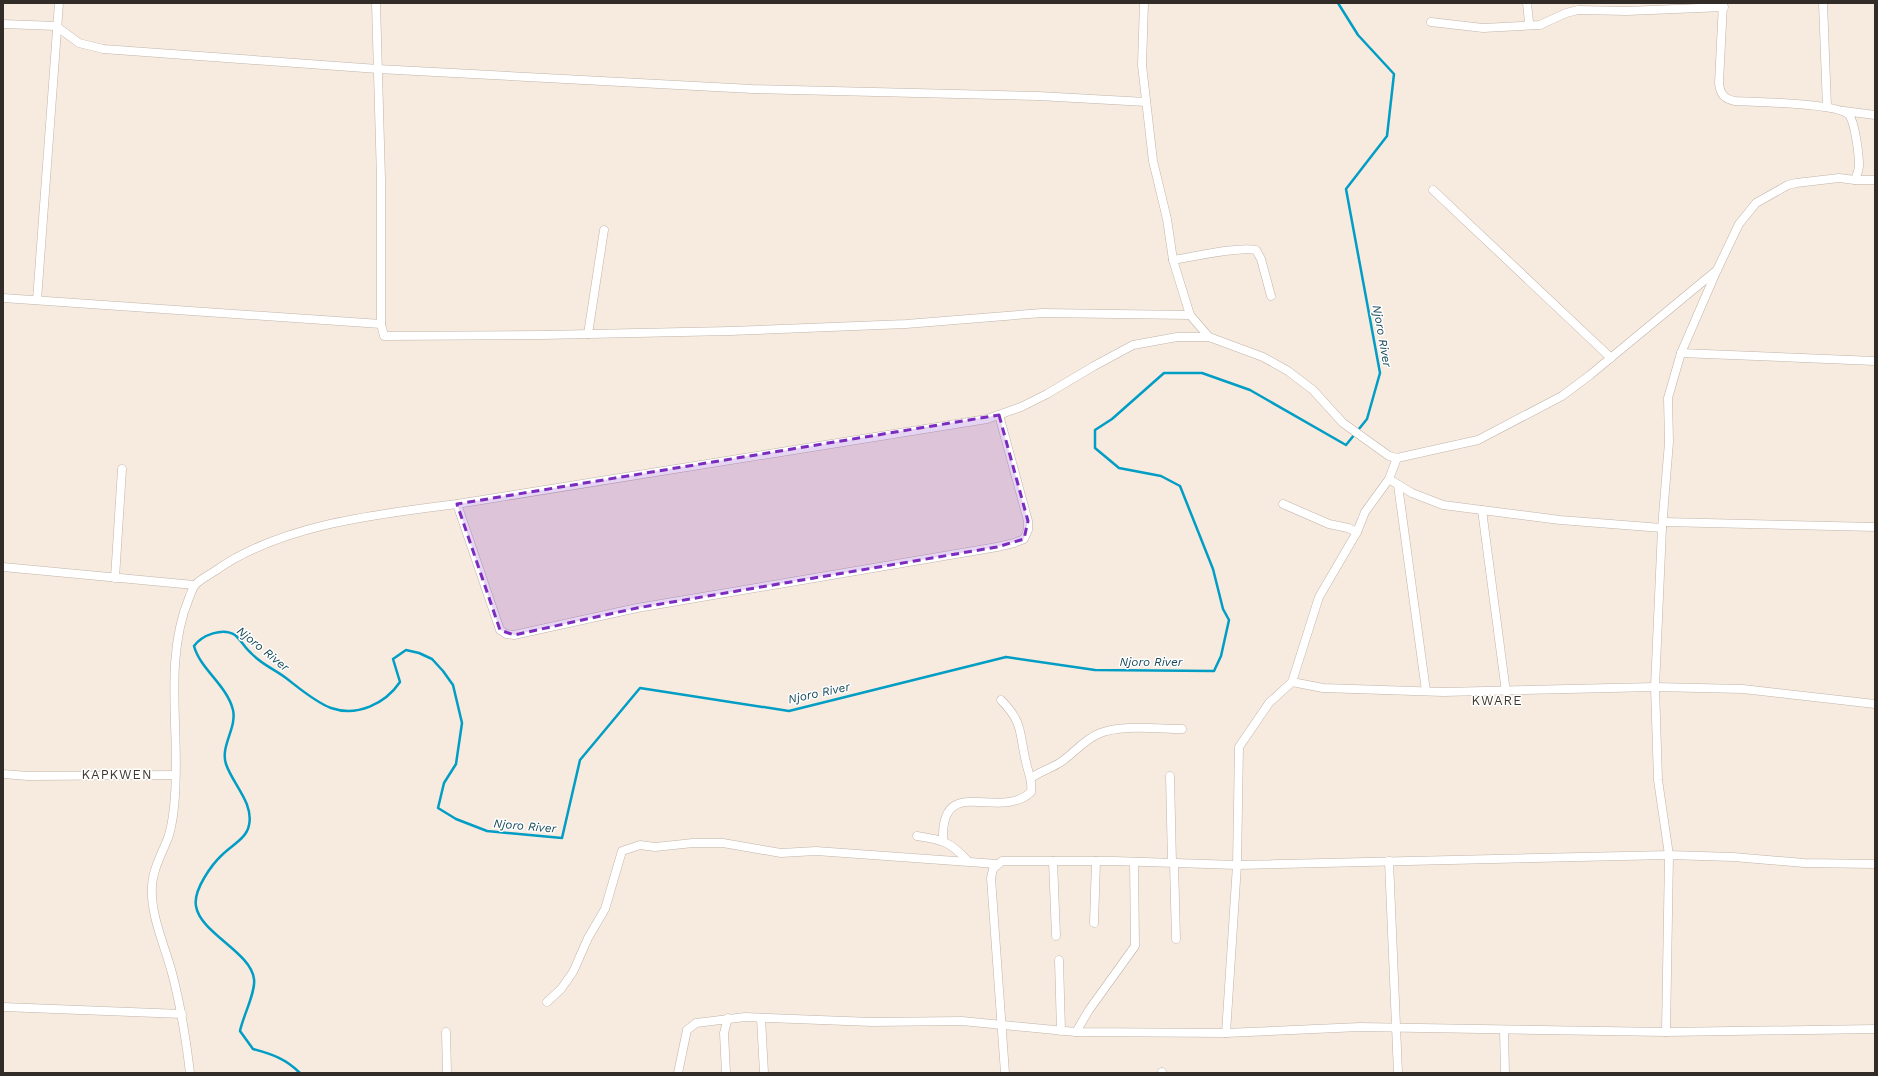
<svg xmlns="http://www.w3.org/2000/svg" width="1878" height="1076" font-family="'Work Sans',sans-serif">
  <style>
    .lines { fill: none; stroke-linecap: round; stroke-linejoin: round }
    .stream { stroke: #009dc5; stroke-width: 2.5 }
    .street-casing { stroke: #c0b4a9; stroke-width: 9 }
    .street { stroke: #fff; stroke-width: 8 }
    .marked { fill: #7b2cbf; fill-opacity: 0.2; stroke: #7b2cbf; stroke-width: 3; stroke-dasharray: 8 5; stroke-linejoin: round }
    .labels { text-anchor: middle; stroke-width: 3; stroke-linejoin: round; paint-order: stroke }
    .water-label { font-size: 12px; font-style: italic; fill: #154a5b; stroke: #fff }
    .quarter-label { font-size: 13px; letter-spacing: 1px; fill: #3f362d; stroke: #fff }
  </style>
  <rect width="100%" height="100%" fill="#f7eadf"/>
  <g class="lines">
    <!-- stream -->
    <path class="stream" d="M300,1073C286,1059 272,1054 253,1049L240,1031C243,1016 256,992 254,979C251,952 200,933 196,906C193,890 212,864 223,854C232,845 247,838 249,825C254,803 232,783 226,764C220,746 237,728 233,710C227,685 200,669 194,646C202,635 223,627 235,635C241,640 245,648 251,653C261,664 274,669 286,678C299,688 315,702 331,708C357,717 385,704 400,682L393,659L406,650L419,653L432,659L443,671L453,685L462,723L456,764L444,783L438,808L456,819L487,831L562,838L580,760L640,688L789,711L1006,657L1095,670L1214,671L1221,656L1229,620L1223,609L1213,569L1180,486L1161,476L1119,468L1095,448V430L1112,419L1164,373H1202L1250,390L1346,445L1367,419L1380,373L1346,189L1387,136L1394,74L1358,35L1338,3"/>
    <!-- street casing -->
    <g class="street-casing">
      <g id="street">
        <path d="M376,3L381,179V324L384,336L543,335L730,331L906,324L1042,313L1190,315"/>
        <path d="M1144,3L1142,65L1153,161L1167,219L1173,260L1190,315L1209,337"/>
        <path d="M1527,3L1529,22L1527,25"/>
        <path d="M1723,3L1719,83C1720,94 1724,99 1735,101C1754,102 1838,103 1849,115C1855,122 1859,155 1859,165C1859,170 1857,175 1855,180"/>
        <path d="M1823,3L1827,107"/>
        <path d="M1431,22L1483,28L1540,25L1566,13L1578,10L1627,11L1724,7"/>
        <path d="M3,24L56,26L79,43L103,49L378,69L752,89L1038,96L1146,102"/>
        <path d="M1844,111L1875,115"/>
        <path d="M1433,190L1611,358"/>
        <path d="M1173,260C1192,257 1240,246 1256,250L1261,259L1271,296"/>
        <path d="M3,298L381,324"/>
        <path d="M37,300L59,3"/>
        <path d="M588,334L604,230"/>
        <path d="M1681,353L1875,361"/>
        <path d="M1389,479L1412,493L1443,505L1560,520L1662,528"/>
        <path d="M1398,485L1426,691"/>
        <path d="M457,504L500,630L506,634L514,635L637,608L997,547L1014,543L1024,539L1028,530V521L999,415"/>
        <path d="M1283,504L1329,524L1348,528L1357,532"/>
        <path d="M1482,510L1506,692"/>
        <path d="M1664,522L1875,527"/>
        <path d="M3,567L194,585"/>
        <path d="M115,578L122,469"/>
        <path d="M1292,682L1323,688L1443,692L1655,687L1743,689L1875,704"/>
        <path d="M3,774L28,776L175,775"/>
        <path d="M1170,776L1172,863"/>
        <path d="M1031,778C1041,771 1052,768 1061,762C1074,753 1084,740 1098,734C1120,724 1158,729 1182,729"/>
        <path d="M917,836C943,840 949,841 968,861"/>
        <path d="M943,840C941,772 999,822 1031,792C1033,780 1028,773 1026,762C1019,734 1024,723 1001,700"/>
        <path d="M1053,861L1056,936"/>
        <path d="M1389,861L1398,1073"/>
        <path d="M1174,863L1176,939"/>
        <path d="M1094,923L1096,861"/>
        <path d="M1059,960L1061,1031"/>
        <path d="M547,1002L561,989L573,972L588,938L605,909L622,851L640,845L655,847L693,843H723L781,853L816,851L997,864"/>
        <path d="M3,1007L182,1014"/>
        <path d="M761,1018L764,1073"/>
        <path d="M1504,1030L1505,1073"/>
        <path d="M446,1032L447,1073"/>
        <path d="M1076,1032L1089,1010L1135,946L1134,862"/>
        <path d="M1666,1032L1669,855L1658,780L1655,687L1662,528L1669,442L1668,398L1681,353L1717,270L1739,224L1756,203L1788,185L1796,183L1839,178L1855,180H1875"/>
        <path d="M1226,1033L1237,865L1239,747L1269,703L1292,682L1319,597L1357,532L1365,512L1389,479L1397,458"/>
        <path d="M1162,1072V1073"/>
        <path d="M190,1073C186,1039 181,1007 172,973C165,946 150,915 152,886C153,869 162,853 168,838C171,829 173,817 174,807C182,738 162,664 189,598C191,594 192,588 196,584C201,579 209,575 215,571C281,524 379,514 457,504L987,419L1021,407L1047,394L1094,366L1133,345L1177,337H1209L1263,357L1288,371L1313,390L1343,423L1389,456L1397,458L1478,440L1562,396L1590,375L1717,270"/>
        <path d="M678,1073L687,1030L696,1023L745,1017L872,1022L962,1021L1076,1032L1226,1033L1360,1027L1666,1032L1875,1029"/>
        <path d="M726,1073L724,1033L728,1018"/>
        <path d="M1005,1073L991,878L993,869L1002,861H1114L1237,865L1669,855L1733,857L1804,863L1875,864"/>
      </g>
    </g>
    <!-- street -->
    <use href="#street" class="street"/>
  </g>
  <!-- marked area -->
  <path class="marked" d="M999,415L1028,521L1024,539L997,547L637,608L514,635L500,630L457,504Z"/>
  <g class="labels">
    <!-- water labels -->
    <g class="water-label">
      <text transform="translate(1382 336) rotate(80)" y="4">Njoro River</text>
      <text transform="translate(263 649) rotate(39)" y="4">Njoro River</text>
      <text x="1151" y="666">Njoro River</text>
      <text transform="translate(819 693) rotate(-12)" y="4">Njoro River</text>
      <text transform="translate(525 826) rotate(5)" y="4">Njoro River</text>
    </g>
    <!-- quarter labels -->
    <g class="quarter-label">
      <text x="1497" y="705">KWARE</text>
      <text x="117" y="779">KAPKWEN</text>
    </g>
  </g>
  <!-- border -->
  <rect width="1878" height="1076" fill="none" stroke="#312c28" stroke-width="8"/>
</svg>
